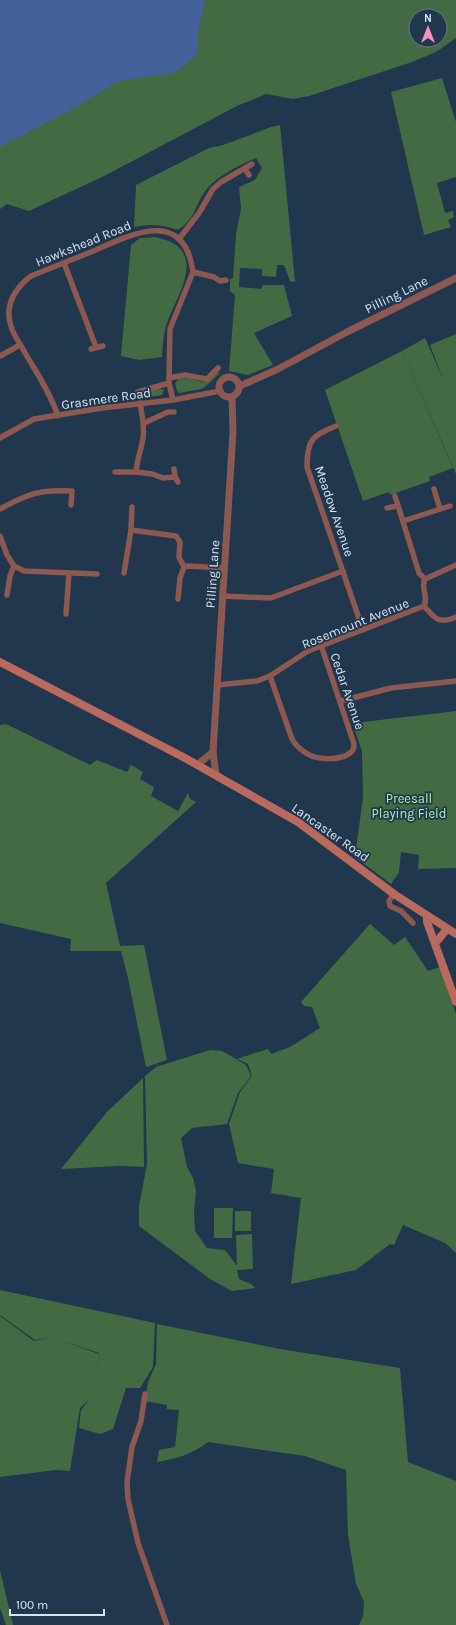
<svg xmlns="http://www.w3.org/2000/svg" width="456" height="1625" font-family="Karla,sans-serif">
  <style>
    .green { fill: #446a43; fill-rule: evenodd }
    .water { fill: #446199 }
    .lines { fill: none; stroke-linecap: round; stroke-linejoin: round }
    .minor { stroke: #8c5850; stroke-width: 5.5 }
    .tertiary { stroke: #8c5850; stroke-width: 7 }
    .secondary { stroke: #ba695e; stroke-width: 8 }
    .labels { text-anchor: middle; stroke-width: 3.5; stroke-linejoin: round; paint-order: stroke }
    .street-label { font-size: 13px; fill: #d6e4f2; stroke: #20374e }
    .park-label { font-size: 13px; fill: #a9f3a7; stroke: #20374e }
  </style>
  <rect width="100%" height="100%" fill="#20374e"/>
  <!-- green -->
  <g class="green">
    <path d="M0,0H456V38L436,52L412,62L309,96L293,99L266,94L237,106L104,176L29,211L7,204L0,209ZM416,16H440V40H416Z"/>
    <path d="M442,78L456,122V177L437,183L445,213L453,211L454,217L448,220L451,227L424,235L391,92Z"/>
    <path d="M280,125L295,282L290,281L284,265H277L276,277L262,276V269L240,268L239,287L261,289L263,285H284L292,316L254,333L273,365L248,375L229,371L235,295L230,291V279L233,278L236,234L241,208L239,187L255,180L262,168L256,158C238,166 218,175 206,190C194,205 197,219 177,230C162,224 150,224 134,227L136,185L209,148L223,145L271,127Z"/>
    <path d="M155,237C161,239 168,240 173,243C203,261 175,299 167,323C163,333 163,346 162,357L139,360L121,356L131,245L140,238Z"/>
    <path d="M456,334V474L402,351L425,338L444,381L430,345Z"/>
    <path d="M402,351L453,468L429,477L430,481L390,495L389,492L363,501L325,390Z"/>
    <path d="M216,372L220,373L206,386L201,389L179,393L177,391L175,383L179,379L188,378L203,382Z"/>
    <path d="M157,388L164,390L162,395L129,400V394L135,397Z"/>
    <path d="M456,711V868L418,869L419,855L401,852L399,872L391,884L355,857L363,797L362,751L353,725L363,722Z"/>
    <path d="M6,724L90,765L97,760L127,772L131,765L143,772L140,779L154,787L151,796L178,811L188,793L190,799L196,802L106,883L120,946L144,945L167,1060L146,1067L128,978L121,951H70L71,939L0,923V725Z"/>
    <path d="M370,924L394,945L405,937L428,971L440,967L456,1014V1253L445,1243L403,1225L394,1245L390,1244L356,1270L291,1284L301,1198L271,1193L274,1169L238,1163L229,1124L240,1092L252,1076L248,1064L237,1059L268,1049L271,1054L290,1047L320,1028L312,1007L304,1006L301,1002Z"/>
    <path d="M210,1050L222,1051L246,1065L251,1076L238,1093L227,1124L192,1128L181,1138L187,1167L193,1178L196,1190L194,1213L195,1231L207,1248L225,1250L237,1266L236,1235L252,1234L253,1269L237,1270L239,1279L251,1284L255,1288L232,1291L210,1279L139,1226V1206L147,1164L145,1076L156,1067Z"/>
    <path d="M143,1078L144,1167L120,1166L61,1169L107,1112Z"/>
    <path d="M214,1208H233L232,1238H214Z"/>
    <rect x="235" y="1211" width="16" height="20"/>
    <path d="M0,1290L155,1323L153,1367L140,1388H126L113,1429L100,1434L79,1428L81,1410L89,1400L80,1408L70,1471L56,1470L0,1477V1316L34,1341L48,1338L35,1340L0,1315ZM60,1340L99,1353L95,1385L99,1354Z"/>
    <path d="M157,1324L280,1349L400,1368L408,1462L456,1481V1625H359L363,1616L364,1602L356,1584L348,1535L346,1470L305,1456L208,1442C192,1454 176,1459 157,1462L159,1450L175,1447L179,1410L167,1409V1405L145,1401L148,1382L156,1364Z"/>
    <path d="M0,1570L13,1625H6L0,1608Z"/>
  </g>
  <!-- water -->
  <path class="water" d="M0,0H205L199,26L197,55L174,73L119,81L69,111L0,147Z"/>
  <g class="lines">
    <!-- minor -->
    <g class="minor">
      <path d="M245,169L249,175"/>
      <path d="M179,239L199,213L213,189L221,182L252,164"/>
      <path d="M64,263L96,347"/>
      <path d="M193,272L214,277L220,281L226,280"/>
      <path d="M91,349L103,346"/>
      <path d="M0,356L20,345"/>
      <path d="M169,378L185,375L207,379L218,368"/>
      <path d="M138,392L169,383"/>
      <path d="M58,416C50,392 36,372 24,351C20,343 13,335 11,326C4,306 15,288 31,276C51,268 71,260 91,252C130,235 184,206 193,272L170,329L169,383L173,400"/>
      <path d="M144,423L168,412H174"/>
      <path d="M336,426C312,436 307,439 307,467L363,630"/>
      <path d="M0,438L34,419L102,408L173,400L220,391"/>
      <path d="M115,472H136L152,474L163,478L175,477L174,469"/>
      <path d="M136,472C137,460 141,450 143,438C145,427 142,415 140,403"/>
      <path d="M175,477L178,482"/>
      <path d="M434,489L440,509"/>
      <path d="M387,508L398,506"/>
      <path d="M0,509C28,494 39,489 72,491L71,505"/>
      <path d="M403,521L450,506"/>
      <path d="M131,530L176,536L180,542L179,557L184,567"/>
      <path d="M0,536L7,555L14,566L10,576L7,595"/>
      <path d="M14,566L24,571L97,574"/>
      <path d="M184,567L188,566L224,568"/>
      <path d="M124,573L131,530L132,507"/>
      <path d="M425,579L456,565"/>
      <path d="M222,596L271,598L343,571"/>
      <path d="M178,599L180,578L184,567"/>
      <path d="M424,606C434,618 440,625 456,617"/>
      <path d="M66,614L69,573"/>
      <path d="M270,676L292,739C297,748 309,757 320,758C331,760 355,758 354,744L321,645"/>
      <path d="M217,685L257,681L270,676L308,651L424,606C429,596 420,588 425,579L419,573L395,496"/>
      <path d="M341,701L391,688L456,681"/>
      <path d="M394,894L389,901L390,906L401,911L413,923"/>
      <path d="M145,1394L141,1421L132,1447L127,1482L128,1499L138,1543L167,1625"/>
    </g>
    <!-- tertiary -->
    <g class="tertiary">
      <circle cx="229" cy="387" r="10"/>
      <path d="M240,386L278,369L347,332L456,278"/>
      <path d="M197,765L213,752"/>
      <path d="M216,775L213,752L233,432L232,397"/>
    </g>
    <!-- secondary -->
    <g class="secondary">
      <path d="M0,662L185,758L298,822L394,894L456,934"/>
      <path d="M427,917V922L456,1002"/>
      <path d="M434,941L438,940L447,929"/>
    </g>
  </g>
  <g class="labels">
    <!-- street labels -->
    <g class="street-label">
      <text transform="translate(83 243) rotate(-22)" y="5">Hawkshead Road</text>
      <text transform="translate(396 294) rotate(-26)" y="5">Pilling Lane</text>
      <text transform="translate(106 398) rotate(-8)" y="5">Grasmere Road</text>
      <text transform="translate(335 511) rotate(71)" y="5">Meadow Avenue</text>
      <text transform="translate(212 574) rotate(-86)" y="5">Pilling Lane</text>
      <text transform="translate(355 623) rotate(-22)" y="5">Rosemount Avenue</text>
      <text transform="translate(348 691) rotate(71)" y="5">Cedar Avenue</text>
      <text transform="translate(331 832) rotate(35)" y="5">Lancaster Road</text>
    </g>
    <!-- park labels -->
    <g class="park-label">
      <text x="409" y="803">Preesall<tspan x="409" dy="15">Playing Field</tspan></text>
    </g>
  </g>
  <!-- north arrow -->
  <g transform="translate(428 28)"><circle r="19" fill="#20374e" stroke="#697c90"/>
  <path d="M0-3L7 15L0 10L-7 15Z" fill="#fd8ec0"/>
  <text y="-6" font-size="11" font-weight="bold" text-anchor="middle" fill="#d6e4f2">N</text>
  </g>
  <!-- scale -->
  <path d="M10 1609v6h94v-6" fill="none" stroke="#d6e4f2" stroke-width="2"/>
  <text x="16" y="1609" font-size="12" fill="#d6e4f2" stroke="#20374e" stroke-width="3" paint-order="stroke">100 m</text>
</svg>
